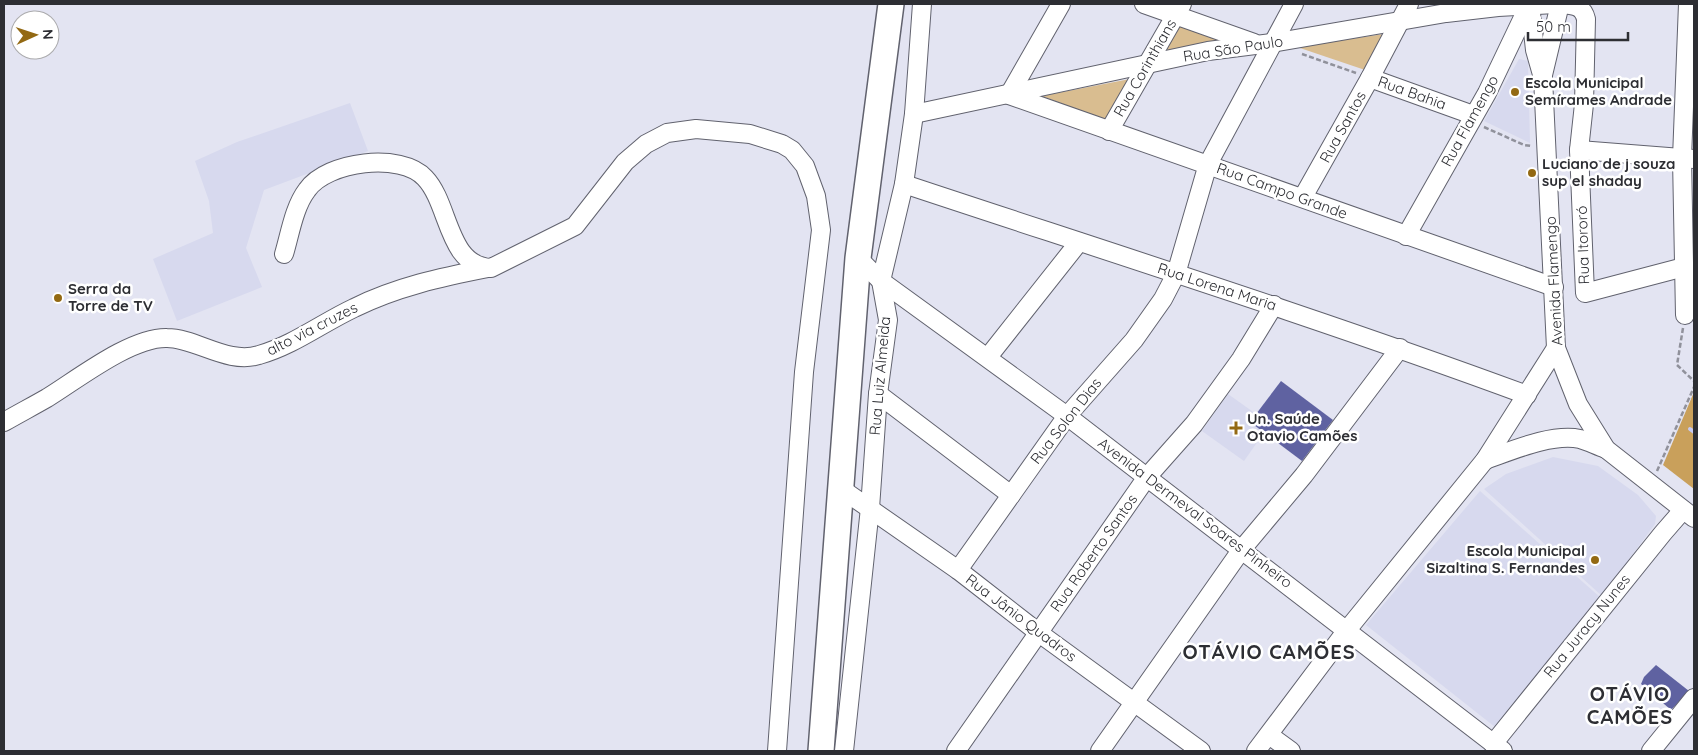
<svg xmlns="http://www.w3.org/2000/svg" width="1698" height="755" font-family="Quicksand,sans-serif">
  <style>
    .built { fill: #d7d9ee }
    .green { fill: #d9bd90 }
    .forest { fill: #c9a05b }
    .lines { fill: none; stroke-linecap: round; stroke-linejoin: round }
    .stream { stroke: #c6caf5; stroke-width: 4 }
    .building { fill: #5f62a1 }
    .minor-casing { stroke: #61626e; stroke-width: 20 }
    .highway-casing { stroke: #61626e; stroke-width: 28 }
    .path { stroke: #90919b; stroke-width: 2.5; stroke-dasharray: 5 2.5; stroke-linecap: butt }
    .minor { stroke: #fff; stroke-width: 18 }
    .highway { stroke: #fff; stroke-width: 25 }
    .poi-dot { fill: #936913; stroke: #fff; stroke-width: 2 }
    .labels { text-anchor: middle; stroke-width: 5; stroke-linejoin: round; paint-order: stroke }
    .street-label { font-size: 15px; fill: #2d2e33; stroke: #fff }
    .poi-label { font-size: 15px; font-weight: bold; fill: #2d2e33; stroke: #fff; text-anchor: start }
    .district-label { font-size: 20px; font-weight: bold; letter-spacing: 1px; fill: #2d2e33; stroke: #fff }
  </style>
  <rect width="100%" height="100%" fill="#e3e4f2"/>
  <!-- built -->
  <g class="built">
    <path d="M1519,59L1528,61L1530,143L1484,121Z"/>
    <path d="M350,103L368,151L264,190L246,248L262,287L177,321L153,259L213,233L209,201L195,161L237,142Z"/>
    <path d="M1228,394L1270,424L1244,461L1202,431Z"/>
    <path d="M1553,457L1598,466L1638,495L1656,516L1655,524L1602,596L1484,489L1506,474Z"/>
    <path d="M1480,491L1601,598L1500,731L1366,625Z"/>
  </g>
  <!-- green -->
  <g class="green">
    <path d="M1178,19L1238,42L1161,55Z"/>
    <path d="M1384,34L1368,71L1297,47Z"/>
    <path d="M1130,79L1108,121L1042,96Z"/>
  </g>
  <!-- forest -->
  <path class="forest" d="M1694,392V489L1663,465Z"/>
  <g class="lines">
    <!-- stream -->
    <path class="stream" d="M1690,429L1694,432"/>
  </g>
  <!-- building -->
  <g class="building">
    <path d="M1281,381L1333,420L1302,461L1250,422Z"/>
    <path d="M1656,665L1689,691L1671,710L1641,684L1644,677Z"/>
  </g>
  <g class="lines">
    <!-- minor casing -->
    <g class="minor-casing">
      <g id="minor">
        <path d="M1061,4L1009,95L1554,287"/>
        <path d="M1144,4L1254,43"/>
        <path d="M1530,4L1535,50L1543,78L1556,348L1578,404L1606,449L1694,518"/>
        <path d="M1562,4C1574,5 1583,6 1586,19L1584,104L1579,150L1585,293L1684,267"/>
        <path d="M1543,75L1560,4"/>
        <path d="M1370,78L1473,115"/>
        <path d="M914,114L1208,51L1272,43L1446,13L1498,7L1555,4"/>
        <path d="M1109,131L1182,4"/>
        <path d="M1579,150L1694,159"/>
        <path d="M904,184C1112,253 1321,319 1527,395"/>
        <path d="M1303,197L1370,78L1409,4"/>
        <path d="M1406,236L1487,93L1529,5"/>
        <path d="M284,254C290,234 294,207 307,190C327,161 401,152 425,178C450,204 447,266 491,268L575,226L625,162L646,144L667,133L696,129L750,134L782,144L792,150L805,166L816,196L821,230L804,372L777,751"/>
        <path d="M858,258L881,281L1067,416L1503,751"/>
        <path d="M1685,315L1682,158L1688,4"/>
        <path d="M988,357L1079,242"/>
        <path d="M878,394L1011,495"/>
        <path d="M4,422C18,414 33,406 47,398C78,379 131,337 167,338C196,338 228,365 259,355C294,345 322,323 354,308C396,287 442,277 488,268"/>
        <path d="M1485,460C1511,451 1552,433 1580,439C1588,441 1597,446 1606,449"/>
        <path d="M840,488L958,570L1039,633L1201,751"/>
        <path d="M958,570L1067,416L1134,340L1163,299L1176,274L1208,164L1294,4"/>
        <path d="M1269,735L1291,751"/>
        <path d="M1493,744L1663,533L1683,510"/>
        <path d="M844,751L870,508L878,394L888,320L881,281L904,184L914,114L922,4"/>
        <path d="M956,751L1147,477L1194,424L1241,359L1274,305"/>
        <path d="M1100,751L1242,549L1304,475L1400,348"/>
        <path d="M1256,751L1347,630L1485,460L1556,348"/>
        <path d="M1651,751L1694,698"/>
      </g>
    </g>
    <!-- highway casing -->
    <g class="highway-casing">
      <path id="highway" d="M821,751L858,258L891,4"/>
    </g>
    <!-- path -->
    <g class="path">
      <path d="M1302,54L1356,73"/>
      <path d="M1484,127L1524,145L1532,146"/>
      <path d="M1683,328L1677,365L1694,381"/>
      <path d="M1657,471L1694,387"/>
    </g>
    <!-- minor -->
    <use href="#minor" class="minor"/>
    <!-- highway -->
    <use href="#highway" class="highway"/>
  </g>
  <!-- markers -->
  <g class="poi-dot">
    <circle cx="1515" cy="92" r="5"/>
    <circle cx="1532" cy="173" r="5"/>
    <circle cx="58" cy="298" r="5"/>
    <path d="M1233.5 420.5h5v5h5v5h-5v5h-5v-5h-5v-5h5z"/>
    <circle cx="1595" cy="560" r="5"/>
  </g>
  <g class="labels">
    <!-- street labels -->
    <g class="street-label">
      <text transform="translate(1233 49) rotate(-9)" y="5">Rua São Paulo</text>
      <text transform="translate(1145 68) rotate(-60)" y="5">Rua Corinthians</text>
      <text transform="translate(1412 93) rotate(20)" y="5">Rua Bahia</text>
      <text transform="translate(1470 121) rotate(-61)" y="5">Rua Flamengo</text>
      <text transform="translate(1343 127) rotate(-61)" y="5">Rua Santos</text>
      <text transform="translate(1282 191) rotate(20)" y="5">Rua Campo Grande</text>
      <text transform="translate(1583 245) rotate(-92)" y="5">Rua Itororó</text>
      <text transform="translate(1554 281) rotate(-93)" y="5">Avenida Flamengo</text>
      <text transform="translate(1217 287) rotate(18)" y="5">Rua Lorena Maria</text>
      <text transform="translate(312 329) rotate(-27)" y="5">alto via cruzes</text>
      <text transform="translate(880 376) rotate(-85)" y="5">Rua Luiz Almeida</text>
      <text transform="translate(1066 421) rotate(-52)" y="5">Rua Solon Dias</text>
      <text transform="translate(1195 513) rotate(37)" y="5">Avenida Dermeval Soares Pinheiro</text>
      <text transform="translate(1094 553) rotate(-55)" y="5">Rua Roberto Santos</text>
      <text transform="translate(1021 618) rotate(37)" y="5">Rua Jânio Quadros</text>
      <text transform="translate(1587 626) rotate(-51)" y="5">Rua Juracy Nunes</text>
    </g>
    <!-- poi labels -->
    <g class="poi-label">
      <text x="1525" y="88">Escola Municipal<tspan x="1525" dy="17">Semírames Andrade</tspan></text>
      <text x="1542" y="169">Luciano de j souza<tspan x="1542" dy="17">sup el shaday</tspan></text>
      <text x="68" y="294">Serra da<tspan x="68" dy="17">Torre de TV</tspan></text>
      <text x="1247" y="424">Un. Saúde<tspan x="1247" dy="17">Otavio Camões</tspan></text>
      <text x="1585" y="556" text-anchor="end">Escola Municipal<tspan x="1585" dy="17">Sizaltina S. Fernandes</tspan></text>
    </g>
    <!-- district labels -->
    <g class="district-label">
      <text x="1269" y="659">OTÁVIO CAMÕES</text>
      <text x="1630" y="701">OTÁVIO<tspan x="1630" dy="23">CAMÕES</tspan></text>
    </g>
  </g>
  <!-- border -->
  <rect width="1698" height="755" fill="none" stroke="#2d2e33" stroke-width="10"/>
  <!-- north arrow -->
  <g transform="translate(35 35) rotate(87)"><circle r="24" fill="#ffffff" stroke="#ababad"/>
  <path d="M0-4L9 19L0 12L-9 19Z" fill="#936913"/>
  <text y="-8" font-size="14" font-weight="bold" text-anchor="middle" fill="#2d2e33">N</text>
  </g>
  <!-- scale -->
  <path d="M1528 32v8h100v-8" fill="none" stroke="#2d2e33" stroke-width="2.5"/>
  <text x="1536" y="32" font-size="15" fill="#2d2e33" stroke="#ffffff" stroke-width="4" paint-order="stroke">50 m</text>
</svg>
